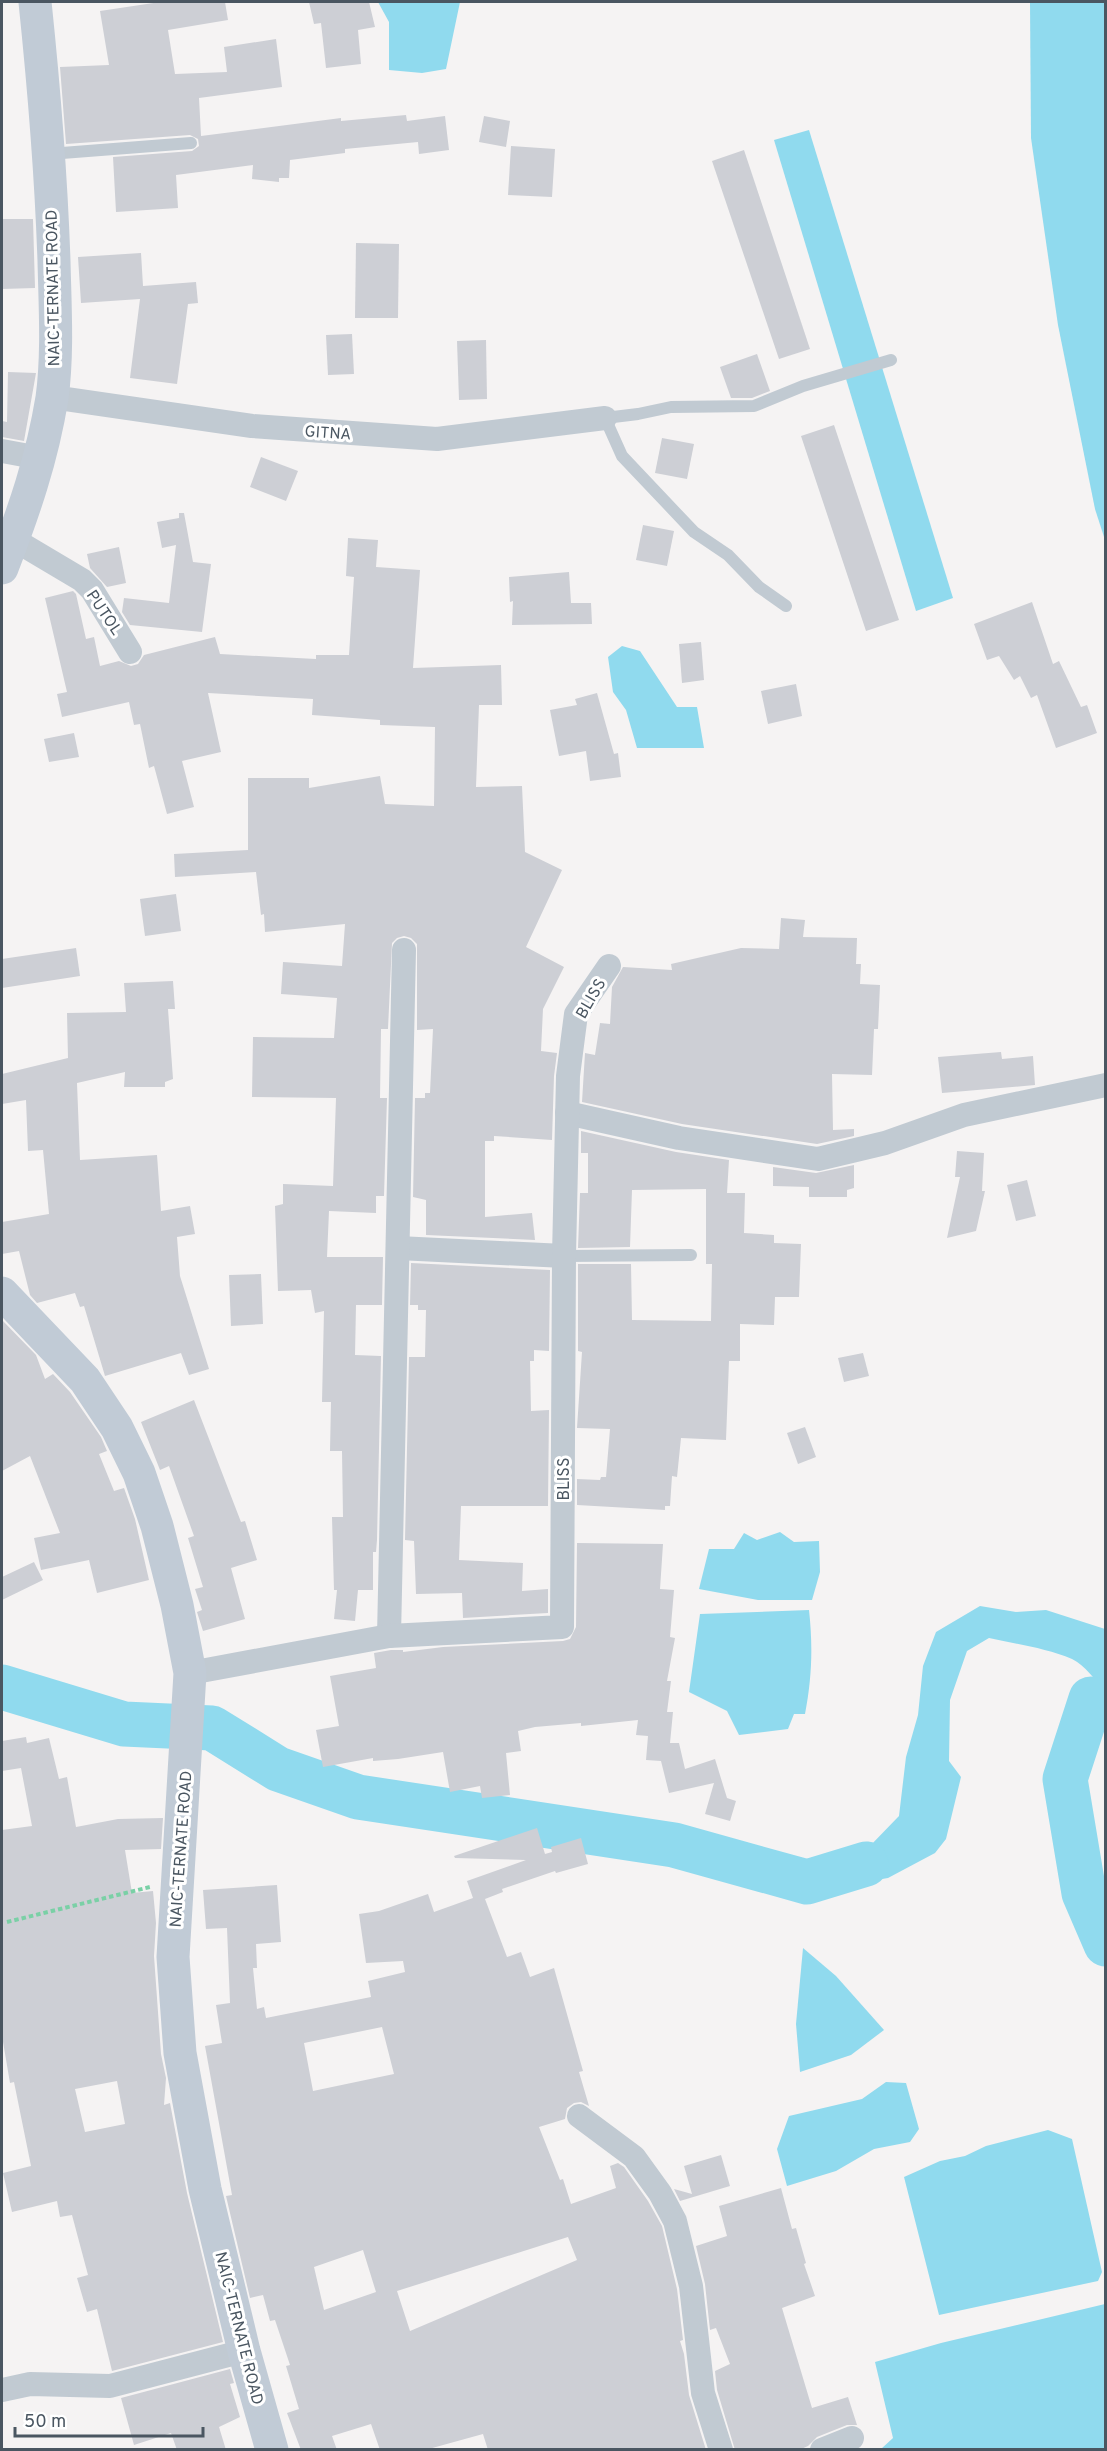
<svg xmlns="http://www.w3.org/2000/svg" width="1107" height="2451" font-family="Overpass,sans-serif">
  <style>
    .water { fill: #90daee }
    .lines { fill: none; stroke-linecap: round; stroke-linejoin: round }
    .river { stroke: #90daee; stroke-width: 45 }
    .building { fill: #cdcfd5; fill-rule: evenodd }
    .path { stroke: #7ad0a6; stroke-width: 4; stroke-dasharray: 4.5 3; stroke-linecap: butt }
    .service { stroke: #c1cad2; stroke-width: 12 }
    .minor { stroke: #c1cad2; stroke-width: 24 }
    .secondary { stroke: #c1cbd6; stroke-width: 33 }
    .labels { text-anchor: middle; stroke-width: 6; stroke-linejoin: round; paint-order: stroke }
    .street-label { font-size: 16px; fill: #4a5661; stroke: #fff }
  </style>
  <rect width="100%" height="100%" fill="#f5f3f3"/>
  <!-- water -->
  <g class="water">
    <path d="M378,2H460L446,69L422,73L389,70V22Z"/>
    <path d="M1030,2H1105V540L1095,509L1058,325L1031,138Z"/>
    <path d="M809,130L953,598L916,611L774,140Z"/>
    <path d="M622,646L640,651L677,707H697L704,748H637L626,710L613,692L608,657Z"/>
    <path d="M780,1532L794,1542L819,1541L820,1572L812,1600H758L699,1589L709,1549H734L744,1533L757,1540Z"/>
    <path d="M980,1606L1016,1612L1046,1610L1105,1629V1692C1096,1681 1085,1665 1072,1659C1046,1648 1016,1644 989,1638L967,1651L950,1700L949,1761L961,1777L946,1839L935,1853L888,1878L841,1886L807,1882L868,1848L899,1816L906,1757L918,1715L923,1666L936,1632Z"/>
    <path d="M809,1610C813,1646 812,1678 805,1714H794L788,1729L739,1735L727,1711L689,1692L700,1614Z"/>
    <path d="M803,1948L836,1976L884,2030L851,2055L800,2072L796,2024Z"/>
    <path d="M886,2082L906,2083L919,2129L910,2142L874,2149L836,2171L787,2186L777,2149L789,2116L862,2099Z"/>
    <path d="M1048,2130L1072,2139L1102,2272L1098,2281L939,2315L904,2177L940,2161L965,2156L986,2146Z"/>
    <path d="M1105,2304V2449H881L893,2438L875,2362L941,2343Z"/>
  </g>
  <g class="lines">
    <!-- river -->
    <g class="river">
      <path d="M2,1687L124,1724L212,1728L278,1769L358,1797L674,1845L807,1882L866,1864"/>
      <path d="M1106,1702L1091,1699L1065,1779L1084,1893L1106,1944"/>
    </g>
  </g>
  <!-- building -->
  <g class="building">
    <path d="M160,2H225L228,20L168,30L175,74L227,72L224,47L276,39L282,87L199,98L201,136L341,118V121L406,115L407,121L445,116L449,150L419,154L418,142L345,149V153L290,160L289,178H279V182L252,179L253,165L176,175L178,208L116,212L113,157L192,151L199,146L198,139L190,135L66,144L60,67L109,65L100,11Z"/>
    <path d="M309,2H369L375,27L358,30L361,64L326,68L321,23L314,24Z"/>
    <path d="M484,116L510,121L506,147L479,142Z"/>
    <path d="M511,146L555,149L552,197L508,195Z"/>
    <path d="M744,150L810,349L779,359L712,161Z"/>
    <path d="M2,219H33L35,288L2,289Z"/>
    <path d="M356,243L399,244L398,318H355Z"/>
    <path d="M141,253L143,286L196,282L198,303L188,304L177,384L130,378L140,299L81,303L78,257Z"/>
    <path d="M352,334L354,374L328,375L326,335Z"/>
    <path d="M486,340L487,399L459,400L457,341Z"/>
    <path d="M757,354L770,391L752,398H731L720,367Z"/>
    <path d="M8,372L36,373L24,441L2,437V421L7,422Z"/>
    <path d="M834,425L899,620L866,631L801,436Z"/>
    <path d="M662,438L694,444L687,479L655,473Z"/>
    <path d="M261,457L298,471L286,501L250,487Z"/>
    <path d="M179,513H184L193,562L211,564L202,632L130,625L122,612L124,598L169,603L176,545L162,548L157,522L179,518Z"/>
    <path d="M643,525L674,531L667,566L636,560Z"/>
    <path d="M348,538L378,540L376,567L420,570L413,668L501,665L502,705H479L476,787L522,786L525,852L562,870L526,947L564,967L543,1009L541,1051L557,1053L554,1076L552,1140L494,1136V1141H485V1217L532,1213L535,1240L426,1235V1200L413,1197L415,1098H425V1093H430L433,1029L417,1030V944L411,938L404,936L397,938L392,943L388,1029H381L380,1098H387L384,1196H376V1213L329,1211L327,1257H383L382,1305H356L355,1355L381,1356L377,1540L376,1552H373V1590H358L355,1621L334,1619L337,1590H334L332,1517H343L342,1451H330L331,1402H322L324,1311L315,1313L311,1290L278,1291L275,1206L283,1204V1184L333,1186L336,1098L252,1097L253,1037L334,1038L337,998L281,994L283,962L342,966L345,924L265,932L264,914L261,915L256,872L175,877L174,854L248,850V778H309V788L380,776L385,804L434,806L435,727L380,725V720L312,715L313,699L208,693L221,752L182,761L194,807L167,814L154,766L149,768L140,724L134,725L129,702L62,717L57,694L67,692L45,598L73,591L76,594L86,639L94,637L100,666L119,661L131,666L138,664L144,655L215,637L220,654L316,659V655H349L354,577L346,576Z"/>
    <path d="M119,547L126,583L107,587L90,568L87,554Z"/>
    <path d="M569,572L571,603H591L592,624L512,625L513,601L510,602L509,577Z"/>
    <path d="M1032,602L1053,664L1059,661L1081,707L1087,705L1097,733L1056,748L1037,695L1031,698L1020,676L1014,680L999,656L987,660L974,624Z"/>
    <path d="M701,642L704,680L682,683L679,644Z"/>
    <path d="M796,684L802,716L768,724L761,691Z"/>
    <path d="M597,693L614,754L618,753L621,777L590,781L586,751L559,756L550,710L577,705L575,699Z"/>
    <path d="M74,733L79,757L49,762L44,739Z"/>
    <path d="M176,894L181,931L145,936L140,899Z"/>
    <path d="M781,918L805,920L803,937L857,938L856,964H861L860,984L880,985L878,1029H874L872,1075L832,1074L833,1130L854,1129V1136L817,1144L682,1124L582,1102L585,1053L595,1055L600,1023L610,1024L612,987L623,967L672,970L671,964L741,948L779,949Z"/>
    <path d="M76,948L80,976L2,988V959Z"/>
    <path d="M173,981L175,1009H168L173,1079L165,1082V1087H124L125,1072L77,1083L80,1160L157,1155L161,1211L190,1206L195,1234L177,1237L180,1276L209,1369L189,1375L181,1353L105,1376L84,1306L80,1307L75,1293L37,1303L30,1295L19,1251L2,1254V1222L49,1214L43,1150L28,1151L26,1100L2,1104V1074L68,1058L67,1013L126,1012L124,983Z"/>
    <path d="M1001,1052L1002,1059L1033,1056L1035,1085L942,1093L938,1057Z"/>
    <path d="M581,1131L676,1152L729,1160L727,1193H745L744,1233L774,1235V1243L801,1244L799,1297H775L774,1325L740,1324V1361H729L726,1440L681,1438L677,1477L672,1476L670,1506H665V1510L577,1505V1479L600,1480L601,1477H606L610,1429L577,1428L582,1352L578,1351V1264H631L632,1320L711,1321L712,1264H706V1189L632,1190L630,1247L578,1248L580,1193H588V1153H581Z"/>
    <path d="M957,1151L984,1153L982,1191H985L976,1231L947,1238L960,1177H955Z"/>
    <path d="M854,1165V1188L847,1190V1197H809V1187L773,1186V1167L816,1173Z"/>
    <path d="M1027,1180L1036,1216L1016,1221L1007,1185Z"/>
    <path d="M411,1263L550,1270L549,1351L534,1350V1361H530L531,1411L549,1410L548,1506H461L459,1560L523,1563L522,1591L548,1589V1613L463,1618L462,1593L416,1594L414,1541L405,1540L409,1357H425L426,1310H418V1305H410Z"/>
    <path d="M261,1274L263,1324L231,1326L229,1275Z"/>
    <path d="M2,1320L36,1355L45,1379L53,1374L70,1392L101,1437L107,1451L99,1454L114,1491L124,1488L135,1519L149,1580L97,1593L89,1560L41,1570L34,1538L60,1533L30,1456L2,1471Z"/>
    <path d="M863,1353L869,1376L844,1382L838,1358Z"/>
    <path d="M194,1400L241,1522L245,1521L257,1560L231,1568L245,1619L203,1631L197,1612L202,1610L195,1589L203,1587L188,1538L194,1536L169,1466L160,1470L141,1422Z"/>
    <path d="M805,1427L816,1457L798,1464L787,1433Z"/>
    <path d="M577,1543L663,1544L660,1589L674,1590L670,1637L675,1638L667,1681H671L667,1712H673L670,1743H679L685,1769L715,1759L727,1798L736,1801L730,1821L705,1814L714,1783L669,1793L661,1761L646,1760L648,1736L636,1735L638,1720L581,1726V1723L535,1727L518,1731L521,1751L506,1753L510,1795L482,1798L480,1786L450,1792L443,1752L398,1759L373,1761V1758L323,1767L316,1730L339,1726L330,1676L376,1668L374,1653L391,1650H403V1652L443,1647L563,1641L570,1639L576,1627Z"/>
    <path d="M34,1562L43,1580L2,1600V1577Z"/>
    <path d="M26,1737L27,1743L49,1738L59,1779L67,1777L76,1827L118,1819L163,1818L161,1849L125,1850L132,1893L153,1891L156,1923L154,1956L161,2054L166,2078L164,2105L170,2103L187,2193L223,2342L112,2371L97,2309L87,2312L77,2278L88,2275L72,2215L60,2217L57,2201L12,2212L3,2173L31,2166L14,2082L10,2083L2,2036V1830L32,1826L21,1768L2,1771V1741ZM117,2081L125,2124L85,2132L75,2089Z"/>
    <path d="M537,1828L545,1854L552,1852L551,1847L581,1838L588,1864L556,1873L555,1871L502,1889L503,1892L485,1899L507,1957L521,1952L530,1977L554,1968L583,2071L579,2072L589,2106L581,2102L574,2103L567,2108L565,2119L539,2127L560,2180L563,2179L571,2204L616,2188L610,2166L618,2163L624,2167L648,2201L662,2226L677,2289L683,2340L680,2341L684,2354L689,2395L706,2450H488L483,2434L425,2450H380L371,2424L332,2436L337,2450H301L287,2413L299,2409L286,2366L290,2365L275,2320L270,2321L263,2295L250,2298L226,2196L232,2195L205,2046L222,2043L216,2005L230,2003L227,1928L206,1929L203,1890L277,1885L281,1942L256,1944L257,1968H253L257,2009L264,2007L266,2018L371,1997L368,1981L405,1972L403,1961L366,1963L359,1914L379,1911L428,1894L434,1912L473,1898L467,1881L526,1860L455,1858L454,1856ZM382,2027L394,2074L313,2091L304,2043ZM568,2237L577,2260L410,2331L397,2291ZM363,2250L376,2292L324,2310L314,2267Z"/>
    <path d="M721,2155L730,2186L680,2201L674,2189L692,2194L684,2166Z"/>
    <path d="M781,2188L792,2229L796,2228L806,2263L804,2264L815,2296L782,2308L812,2408L848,2397L857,2425H847L817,2437L808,2446L799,2450H735L717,2390L715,2371L730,2364L716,2328L710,2330L705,2284L696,2246L727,2236L719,2206Z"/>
    <path d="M230,2369L234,2383L230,2384L240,2417L219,2427L226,2450H177L171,2433L134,2445L121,2398Z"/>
  </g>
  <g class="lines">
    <!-- path -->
    <path class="path" d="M7,1922L150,1887"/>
    <!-- service -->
    <g class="service">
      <path d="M49,154L191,143"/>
      <path d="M786,606L759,587L728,555L694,532L622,456L605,418L638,414L671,407L754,406L803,386L891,360"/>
      <path d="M564,1256L691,1255"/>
    </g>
    <!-- minor -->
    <g class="minor">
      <path d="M52,397L252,426L437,439L605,418"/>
      <path d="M2,451L40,458"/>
      <path d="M13,539L82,580L92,590L130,652"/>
      <path d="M567,1113L679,1138L818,1159L885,1143L964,1115L1106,1085"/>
      <path d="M398,1248L564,1256"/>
      <path d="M389,1636L404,950"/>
      <path d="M190,1673L389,1636L562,1627L564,1256L568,1076L576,1014L609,966"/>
      <path d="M579,2116L634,2157L660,2193L675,2221L691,2286L703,2393L721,2450"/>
      <path d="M2,2390L30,2384L110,2386L244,2351"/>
      <path d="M822,2450L852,2438"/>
    </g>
    <!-- secondary -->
    <g class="secondary">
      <path d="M2,568C24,511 42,459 52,398C58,353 55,306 54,261C51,174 44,88 35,2"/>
      <path d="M2,1293L85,1380L117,1428L139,1473L157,1526L177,1605L190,1673L173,1957L180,2053L205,2189L244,2351L272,2450"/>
    </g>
  </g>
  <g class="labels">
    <!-- street labels -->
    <g class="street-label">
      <text transform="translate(52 288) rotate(-91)" y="6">NAIC-TERNATE ROAD</text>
      <text transform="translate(328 432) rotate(4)" y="6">GITNA</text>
      <text transform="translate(105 612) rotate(56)" y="6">PUTOL</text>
      <text transform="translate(590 998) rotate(-60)" y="6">BLISS</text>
      <text transform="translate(563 1479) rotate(-90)" y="6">BLISS</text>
      <text transform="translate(180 1849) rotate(-86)" y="6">NAIC-TERNATE ROAD</text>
      <text transform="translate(240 2328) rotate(76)" y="6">NAIC-TERNATE ROAD</text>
    </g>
  </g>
  <!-- border -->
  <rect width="1107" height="2451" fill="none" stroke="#4a5661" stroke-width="6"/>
  <!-- scale -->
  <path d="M15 2427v9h188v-9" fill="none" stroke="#4a5661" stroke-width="3"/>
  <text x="24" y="2427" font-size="18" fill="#4a5661" stroke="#ffffff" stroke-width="4.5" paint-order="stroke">50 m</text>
</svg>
